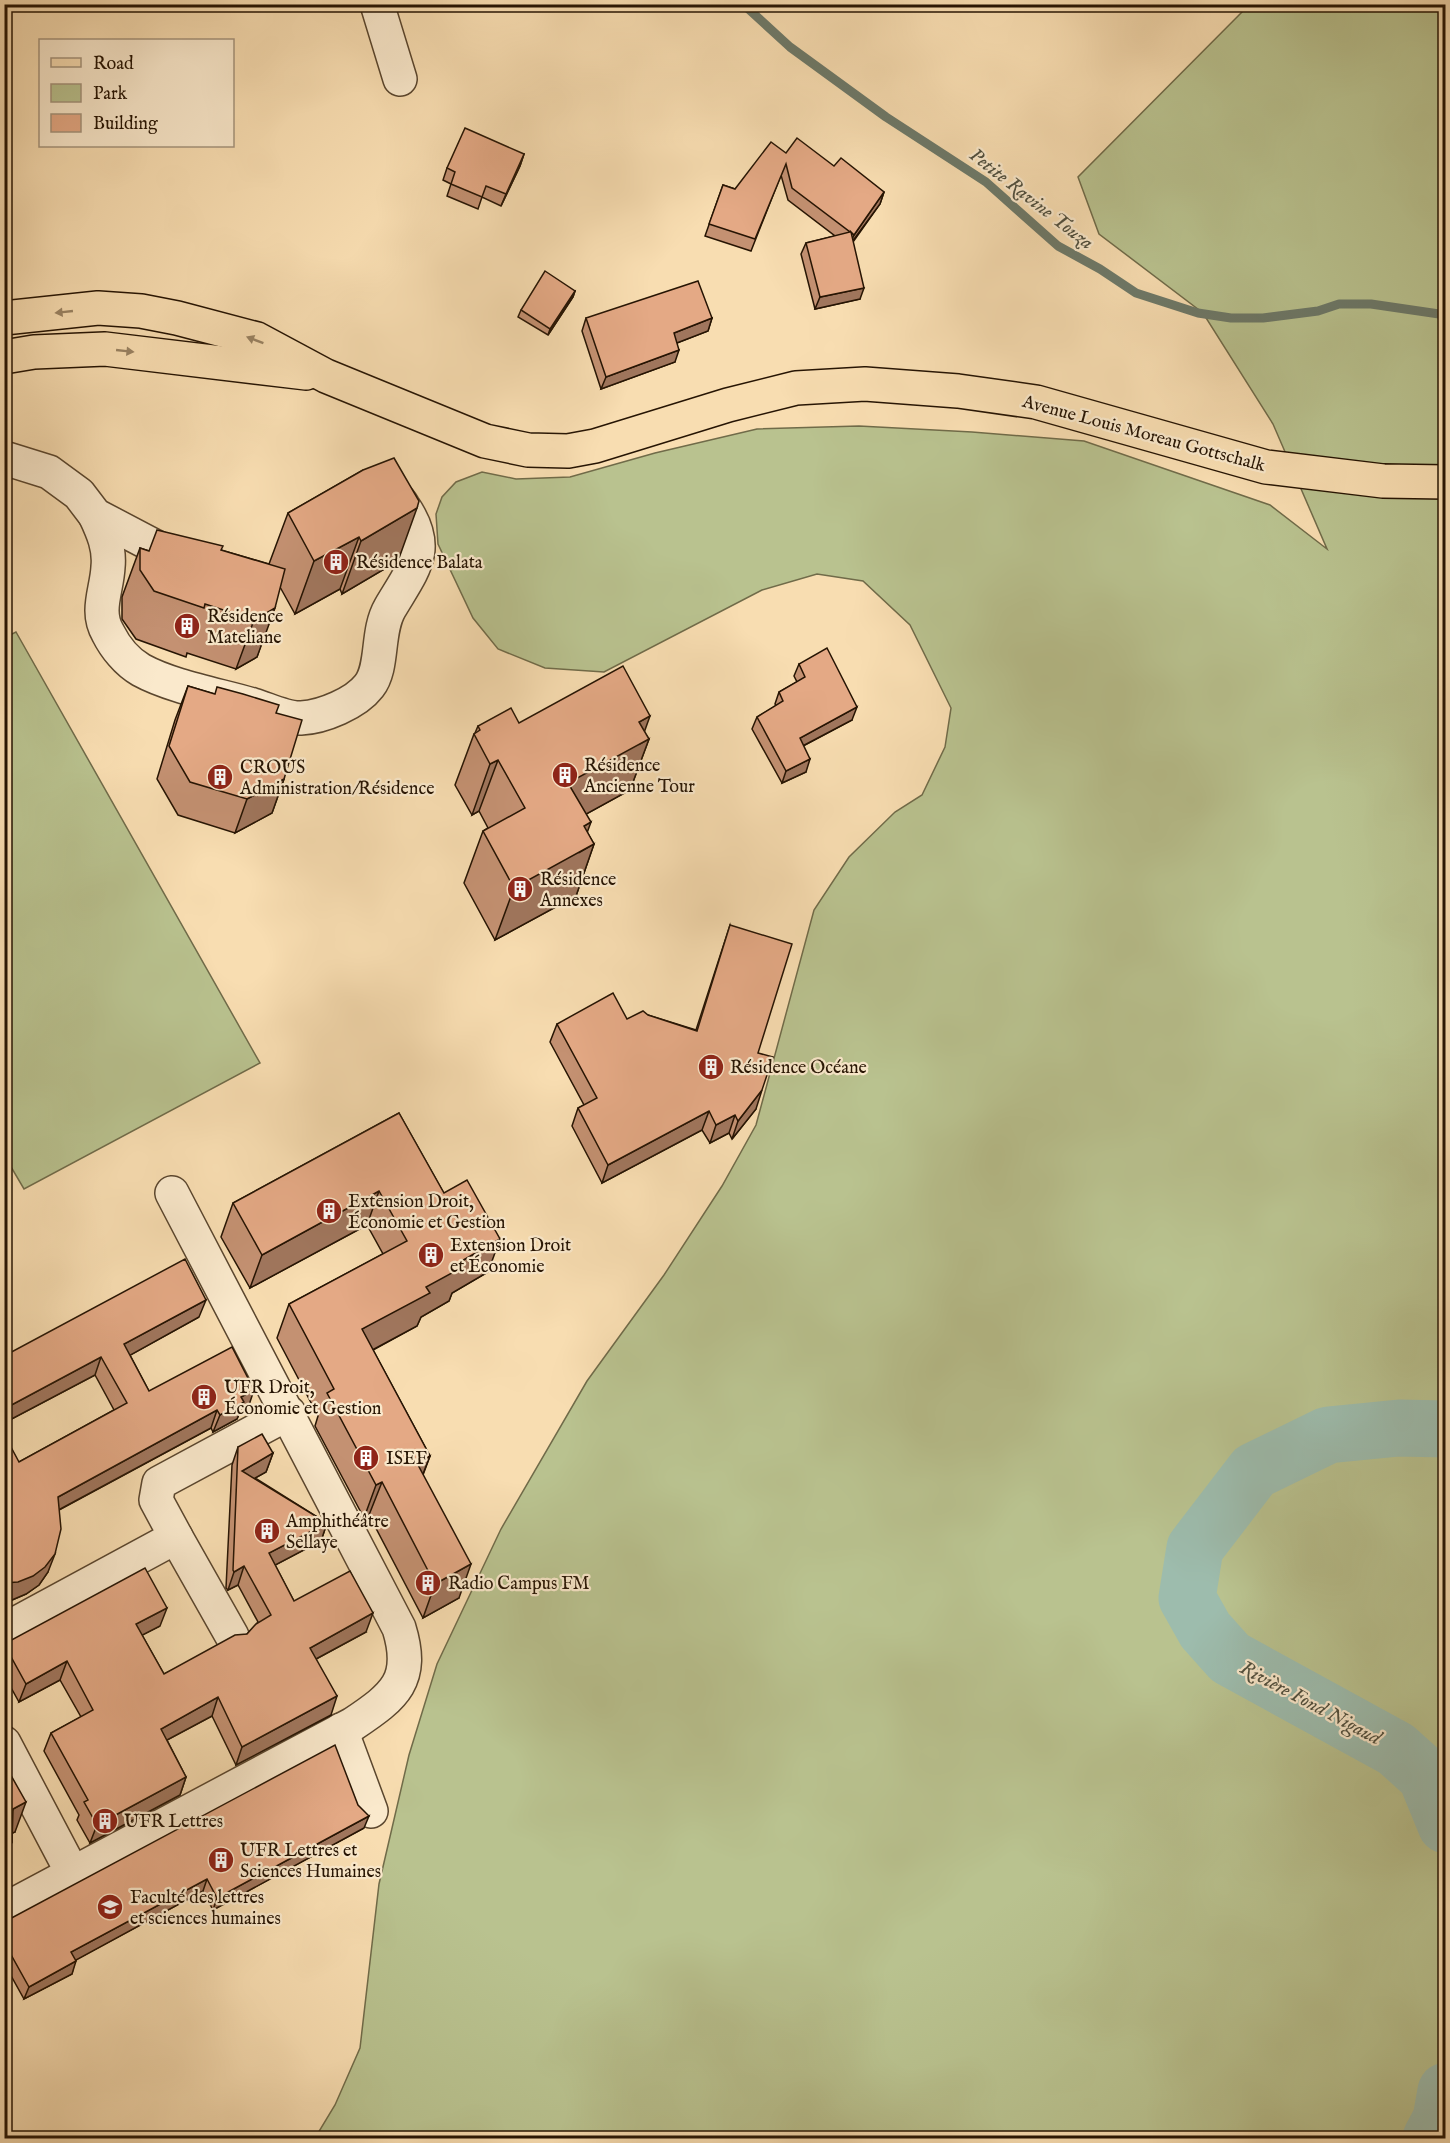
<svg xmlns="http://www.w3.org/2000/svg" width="1450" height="2143" font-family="'IM FELL English',serif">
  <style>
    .green { fill: #b9c28f; stroke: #706b49; stroke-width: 1.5 }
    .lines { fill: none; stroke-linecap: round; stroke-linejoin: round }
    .stream { stroke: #6d7969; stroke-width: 9 }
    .river { stroke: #9dbcad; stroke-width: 57 }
    .minor-casing { stroke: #5a462e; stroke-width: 36 }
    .major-casing { stroke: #261403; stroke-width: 36 }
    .minor { stroke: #fae9cc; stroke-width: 33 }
    .major { stroke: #f8ddb1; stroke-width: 33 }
    .wall { fill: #c49172; stroke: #261403; stroke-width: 1.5 }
    .shaded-wall { fill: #a0765d; stroke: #261403; stroke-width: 1.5 }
    .building { fill: #e4a985; stroke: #261403; stroke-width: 1.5 }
    .oneway { fill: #9a8363 }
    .labels { text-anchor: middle; stroke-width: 4.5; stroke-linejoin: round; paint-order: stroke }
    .street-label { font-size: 18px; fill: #261403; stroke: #fae9cc }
    .poi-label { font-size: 18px; fill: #261403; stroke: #fae9cc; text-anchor: start }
    .water-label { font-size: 20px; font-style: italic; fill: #504f3e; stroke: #fae9cc }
  </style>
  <rect width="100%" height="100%" fill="#f8ddb1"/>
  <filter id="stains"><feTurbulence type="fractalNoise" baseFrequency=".00333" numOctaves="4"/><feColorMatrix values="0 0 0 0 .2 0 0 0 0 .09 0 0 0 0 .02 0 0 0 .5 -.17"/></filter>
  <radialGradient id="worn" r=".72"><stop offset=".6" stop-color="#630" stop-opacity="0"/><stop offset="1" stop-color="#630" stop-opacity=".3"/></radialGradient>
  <!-- green -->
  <g class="green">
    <path d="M1249,5H1445V2138H315L335,2105L360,2048L379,1884L409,1755L437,1664L501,1529L587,1381L664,1275L722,1186L756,1125L814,910L849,857L895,812L922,795L945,747L951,708L910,625L863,581L817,574L762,590L604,672L545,668L498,649L473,618L438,544L436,514L442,497L456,482L482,472L516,479L570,477L655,453L757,429L859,426L972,432L1084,441L1270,505L1327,549L1273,424L1203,313L1099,234L1078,177Z"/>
    <path d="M16,632L260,1063L24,1189L4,1155V638Z"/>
  </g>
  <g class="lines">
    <!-- stream -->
    <path class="stream" d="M743,4L790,47L886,117L986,182L1058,246L1100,269L1136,293L1198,313L1231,318H1263L1318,311L1339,304H1371L1446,315"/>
    <!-- river -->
    <g class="river">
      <path d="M1446,1429L1399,1428L1328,1435L1254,1471L1195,1548L1187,1598L1205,1630L1230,1658L1396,1749L1426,1776L1446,1825"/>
      <path d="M1431,2138L1441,2119L1446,2091"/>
    </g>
    <!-- minor casing -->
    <g class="minor-casing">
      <g id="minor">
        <path d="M377,4L400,79"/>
        <path d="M4,458L49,472L79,494L95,515L192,566"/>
        <path d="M95,515C103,532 110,548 108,567C107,590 95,611 108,633C115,647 127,662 141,670C172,687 219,695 253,705C267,709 287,719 301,718C323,717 356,703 369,686C384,667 376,632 390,608C413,569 433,549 403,506C399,499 391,491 382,491"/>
        <path d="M176,1537L232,1636"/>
        <path d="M4,1630L176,1537L156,1500L159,1483L289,1413"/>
        <path d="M341,1730L371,1811"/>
        <path d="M4,1743L73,1874"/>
        <path d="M4,1910L353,1724C395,1696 415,1680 399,1628L172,1193"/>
      </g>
    </g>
    <!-- major casing -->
    <g class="major-casing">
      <g id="major">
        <path d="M4,318L98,308L141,311L177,318L257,339L326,376L485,441L528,450L568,451L595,446L728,405L796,388L865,384L958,391L1036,402L1266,467L1383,481L1446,482"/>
        <path d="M4,357L34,352L105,349L306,373"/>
      </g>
    </g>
    <!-- minor -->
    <use href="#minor" class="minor"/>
    <!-- major -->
    <use href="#major" class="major"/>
  </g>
  <!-- wall -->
  <g class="wall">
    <path d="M786,153L834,166L884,192L880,204L853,242L860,299L815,309L801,254L806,243L835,236L788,200L781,175L751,251L705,236L723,185L735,189Z"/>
    <path d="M524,154L520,166L501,206L482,197L478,209L447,196L451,184L443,180L447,168Z"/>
    <path d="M575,291L573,297L548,335L518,317L521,310Z"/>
    <path d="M586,318H712L708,331L677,343L675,362L601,389L582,331Z"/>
    <path d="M363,470L398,561L342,594L340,589L295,614L280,587L257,657L236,669L187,653L186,657L136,639L122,619V597L140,548L149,551L221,550L269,564L288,513Z"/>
    <path d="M799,664L852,720L803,746L806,772L782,783L752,729L757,717L776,706L775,704L779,692L797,682L794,676Z"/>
    <path d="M188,686L276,713L284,779L272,813L235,833L178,815L157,779L175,720Z"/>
    <path d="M519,723L644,732L649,739L630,790L586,814L587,832L594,844L576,896L495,940L464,883L483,831L488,828L479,811L472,815L455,785L474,734L475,733L478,726Z"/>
    <path d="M730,925L758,1053L756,1109L732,1139L729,1133L710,1143L702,1130L602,1183L572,1126L578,1108L584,1105L550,1042L557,1024L627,1019L648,1015L696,1030Z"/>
    <path d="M399,1113L488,1272L452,1293L449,1301L421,1317L417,1326L373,1350L430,1456L423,1475L459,1598L423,1618L369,1515L364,1518L315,1426L318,1416L277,1338L289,1304L383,1254L367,1225L250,1288L221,1237L233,1203Z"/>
    <path d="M199,1317L130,1355L149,1391L248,1408L240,1412L237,1419L213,1432L211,1428L59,1510L48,1572L39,1585L26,1594L12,1600L19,1462L114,1410L95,1375L4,1423V1356Z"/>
    <path d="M238,1447L273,1453L266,1472L255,1478L327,1523L321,1541L275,1565L294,1601L366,1632L316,1659L331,1715L236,1765L212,1716L167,1740L186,1777L180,1795L90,1843L77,1820L79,1815L44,1751L51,1733L81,1717L60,1680L19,1702L4,1675V1644L160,1626L142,1635L164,1674L247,1634L258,1622L238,1585L228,1590L226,1588L232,1465Z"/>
    <path d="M4,1763L15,1832L12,1833V1842L4,1862Z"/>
    <path d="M364,1828L213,1910L203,1891L75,1960L72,1974L24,1999L4,1963V1922Z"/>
  </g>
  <!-- shaded-wall -->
  <g class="shaded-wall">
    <path d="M524,154L520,166L501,206L506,194Z"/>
    <path d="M884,192L880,204L849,246L854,235Z"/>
    <path d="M864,288L860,299L815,309L820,297Z"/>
    <path d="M575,291L573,297L548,335L550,329Z"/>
    <path d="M712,318L708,331L669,346L674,333Z"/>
    <path d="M679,350L675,362L601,389L606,377Z"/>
    <path d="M417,508L398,561L342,594L361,541Z"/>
    <path d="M359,537L340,589L295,614L314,561Z"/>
    <path d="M275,608L257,657L236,669L254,620Z"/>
    <path d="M857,707L852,720L795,750L800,738Z"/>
    <path d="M650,716L640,744L649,739L630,790L550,834L568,783L639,722Z"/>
    <path d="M810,759L806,772L782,783L786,771Z"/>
    <path d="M498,760L479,811L472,815L490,764Z"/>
    <path d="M284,779L272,813L235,833L247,799Z"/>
    <path d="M591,822L580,852L594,844L576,896L495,940L514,888L584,826Z"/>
    <path d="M762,1090L756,1109L732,1139L738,1121Z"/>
    <path d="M709,1111L702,1130L602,1183L608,1165Z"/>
    <path d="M735,1115L729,1133L710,1143L716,1125Z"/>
    <path d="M379,1191L367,1225L250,1288L262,1255Z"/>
    <path d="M500,1239L488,1272L452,1293L449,1301L421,1317L417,1326L350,1362L362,1329L426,1287L458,1263Z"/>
    <path d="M206,1300L199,1317L118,1362L124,1344Z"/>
    <path d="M101,1357L95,1375L4,1423V1409Z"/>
    <path d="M254,1390L248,1408L240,1412L237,1419L213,1432L220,1415L241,1397Z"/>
    <path d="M217,1410L211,1428L51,1514L58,1497Z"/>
    <path d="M273,1453L266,1472L237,1488L242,1471Z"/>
    <path d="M430,1456L417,1489V1463Z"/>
    <path d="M382,1482L369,1515L364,1518L376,1485Z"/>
    <path d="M327,1523L321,1541L262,1572L269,1553Z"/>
    <path d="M55,1554L48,1572L39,1585L26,1594L12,1600H4V1583Z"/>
    <path d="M471,1564L459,1598L423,1618L435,1584Z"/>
    <path d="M244,1566L238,1585L228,1590L234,1572Z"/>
    <path d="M167,1608L160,1626L129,1642L136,1624Z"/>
    <path d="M373,1613L366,1632L303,1666L310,1648Z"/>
    <path d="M67,1661L60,1680L19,1702L26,1684Z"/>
    <path d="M337,1696L331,1715L236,1765L242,1747Z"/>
    <path d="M218,1697L212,1716L154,1747L161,1729Z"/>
    <path d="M186,1777L180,1795L90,1843L97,1825Z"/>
    <path d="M26,1802L15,1832L4,1837L13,1809Z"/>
    <path d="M369,1816L364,1828L213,1910L217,1898Z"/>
    <path d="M207,1879L203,1891L67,1965L71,1952Z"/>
    <path d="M76,1961L72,1974L24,1999L29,1987Z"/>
  </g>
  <!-- building -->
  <g class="building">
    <path d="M465,128L524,154L506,194L486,186L482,197L451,184L455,172L447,168Z"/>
    <path d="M797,138L834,166L841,158L884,192L854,235L851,232L864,288L820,297L806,243L850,232L792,188L786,164L755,239L709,224L723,185L735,189L771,142L786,153Z"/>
    <path d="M545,271L575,291L550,329L521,310Z"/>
    <path d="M698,281L712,318L674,333L679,350L606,377L586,318Z"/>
    <path d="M394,458L419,501L417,508L361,541L359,537L314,561L288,513L363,470Z"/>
    <path d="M157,530L223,546L221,550L285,569L275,608L254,620L205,604L204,608L154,591L140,570V548L149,551Z"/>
    <path d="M827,648L857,707L800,738L810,759L786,771L757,717L783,701L779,692L805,677L799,664Z"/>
    <path d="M623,666L650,716L639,722L649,739L568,783L591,822L584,826L594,844L514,888L483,831L525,808L498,760L490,764L474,734L480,730L478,726L511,708L519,723Z"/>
    <path d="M188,686L215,694L217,687L243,694L279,705L276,713L302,720L284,779L247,799L190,782L169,746Z"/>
    <path d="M730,925L792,944L758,1053L773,1057L762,1090L738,1121L735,1115L716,1125L709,1111L608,1165L578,1108L597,1098L557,1024L613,993L627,1019L643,1011L648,1015L697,1031Z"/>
    <path d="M399,1113L444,1193L467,1180L500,1239L458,1263L461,1268L426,1287L430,1293L362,1329L430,1456L417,1463L471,1564L435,1584L382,1482L376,1485L327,1393L334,1389L289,1304L407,1241L379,1191L262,1255L233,1203Z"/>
    <path d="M185,1259L206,1300L124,1344L149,1391L232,1347L254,1390L241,1397L244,1402L220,1415L217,1410L58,1497L61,1529L55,1554L45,1567L33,1576L18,1582L4,1583V1434L19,1462L127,1403L101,1357L4,1409V1356Z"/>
    <path d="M262,1434L273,1453L242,1471L327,1523L269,1553L294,1601L350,1571L373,1613L310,1648L337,1696L242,1747L218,1697L161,1729L186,1777L97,1825L84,1802L88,1800L51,1733L93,1710L67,1661L26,1684L4,1644L145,1568L167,1608L136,1624L164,1674L235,1635L247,1634L256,1624L271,1615L244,1566L234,1572L233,1570L238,1447Z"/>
    <path d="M335,1745L358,1805L369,1816L217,1898L207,1879L71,1952L76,1961L29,1987L4,1942V1922Z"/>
    <path d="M4,1763L26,1802L13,1809L12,1842L4,1838Z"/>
  </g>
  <!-- one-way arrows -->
  <defs><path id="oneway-solid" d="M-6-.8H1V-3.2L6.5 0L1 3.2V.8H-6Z" transform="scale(1.5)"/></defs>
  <g class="oneway">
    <use href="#oneway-solid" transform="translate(64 312) rotate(174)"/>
    <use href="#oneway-solid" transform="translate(255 340) rotate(-159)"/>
    <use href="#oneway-solid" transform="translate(125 351) rotate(6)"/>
  </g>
  <!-- icons -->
  <defs>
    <g id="building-disc" transform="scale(1.35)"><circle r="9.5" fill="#8f2418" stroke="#fae9cc"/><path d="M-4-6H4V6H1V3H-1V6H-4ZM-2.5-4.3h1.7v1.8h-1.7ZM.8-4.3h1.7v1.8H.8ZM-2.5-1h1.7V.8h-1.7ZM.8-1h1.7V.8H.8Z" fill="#fff"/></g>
    <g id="university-disc" transform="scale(1.35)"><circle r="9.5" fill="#8f2418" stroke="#fae9cc"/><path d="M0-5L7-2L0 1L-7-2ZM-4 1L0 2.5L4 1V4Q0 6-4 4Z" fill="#fff"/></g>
  </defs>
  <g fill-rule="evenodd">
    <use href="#building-disc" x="336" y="562"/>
    <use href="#building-disc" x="187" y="626"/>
    <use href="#building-disc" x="565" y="775"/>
    <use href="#building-disc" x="220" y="777"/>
    <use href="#building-disc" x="520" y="889"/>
    <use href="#building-disc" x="711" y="1067"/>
    <use href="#building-disc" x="329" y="1211"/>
    <use href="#building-disc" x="431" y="1255"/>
    <use href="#building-disc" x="204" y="1397"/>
    <use href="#building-disc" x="366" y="1458"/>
    <use href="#building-disc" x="267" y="1531"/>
    <use href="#building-disc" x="428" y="1583"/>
    <use href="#building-disc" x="105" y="1821"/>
    <use href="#building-disc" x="221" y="1860"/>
    <use href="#university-disc" x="110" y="1907"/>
  </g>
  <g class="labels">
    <!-- street labels -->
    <g class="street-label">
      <text transform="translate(1144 433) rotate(15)" y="6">Avenue Louis Moreau Gottschalk</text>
    </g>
    <!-- poi labels -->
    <g class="poi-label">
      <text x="356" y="568">Résidence Balata</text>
      <text x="207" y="622">Résidence<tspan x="207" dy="21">Mateliane</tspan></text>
      <text x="584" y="771">Résidence<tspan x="584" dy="21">Ancienne Tour</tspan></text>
      <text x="240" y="773">CROUS<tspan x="240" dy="21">Administration/Résidence</tspan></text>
      <text x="540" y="885">Résidence<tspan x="540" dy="21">Annexes</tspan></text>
      <text x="730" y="1073">Résidence Océane</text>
      <text x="348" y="1207">Extension Droit,<tspan x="348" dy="21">Économie et Gestion</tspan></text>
      <text x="450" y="1251">Extension Droit<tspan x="450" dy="21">et Économie</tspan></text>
      <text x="224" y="1393">UFR Droit,<tspan x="224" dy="21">Économie et Gestion</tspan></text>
      <text x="386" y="1464">ISEF</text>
      <text x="286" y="1527">Amphithéâtre<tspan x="286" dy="21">Sellaye</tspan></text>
      <text x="448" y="1589">Radio Campus FM</text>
      <text x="124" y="1827">UFR Lettres</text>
      <text x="240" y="1856">UFR Lettres et<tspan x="240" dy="21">Sciences Humaines</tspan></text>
      <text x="130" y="1903">Faculté des lettres<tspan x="130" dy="21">et sciences humaines</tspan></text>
    </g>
    <!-- water labels -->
    <g class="water-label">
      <text transform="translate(1032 198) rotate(38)" y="7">Petite Ravine Touza</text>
      <text transform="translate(1311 1702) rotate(28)" y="7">Rivière Fond Nigaud</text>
    </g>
  </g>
  <!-- margin -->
  <rect width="1450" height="2143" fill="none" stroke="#f8ddb1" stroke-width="24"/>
  <rect x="6" y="6" width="1438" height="2131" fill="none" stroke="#261403" stroke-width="3"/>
  <rect x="12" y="12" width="1426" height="2119" fill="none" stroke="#261403" stroke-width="1.5"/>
  <!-- legend -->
  <rect x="39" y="39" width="195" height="108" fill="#fae9cc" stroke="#a5947c" stroke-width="1.5"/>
  <rect x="51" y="58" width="30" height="9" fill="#f8ddb1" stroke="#a5947c" stroke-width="1.5"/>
  <text x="93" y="69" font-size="18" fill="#261403">Road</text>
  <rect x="51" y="84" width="30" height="18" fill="#b9c28f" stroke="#a5947c" stroke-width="1.5"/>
  <text x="93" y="99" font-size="18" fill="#261403">Park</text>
  <rect x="51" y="114" width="30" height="18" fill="#e4a985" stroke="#a5947c" stroke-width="1.5"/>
  <text x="93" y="129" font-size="18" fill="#261403">Building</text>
  <rect width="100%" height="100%" filter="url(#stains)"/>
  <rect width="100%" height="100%" fill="url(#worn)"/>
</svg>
